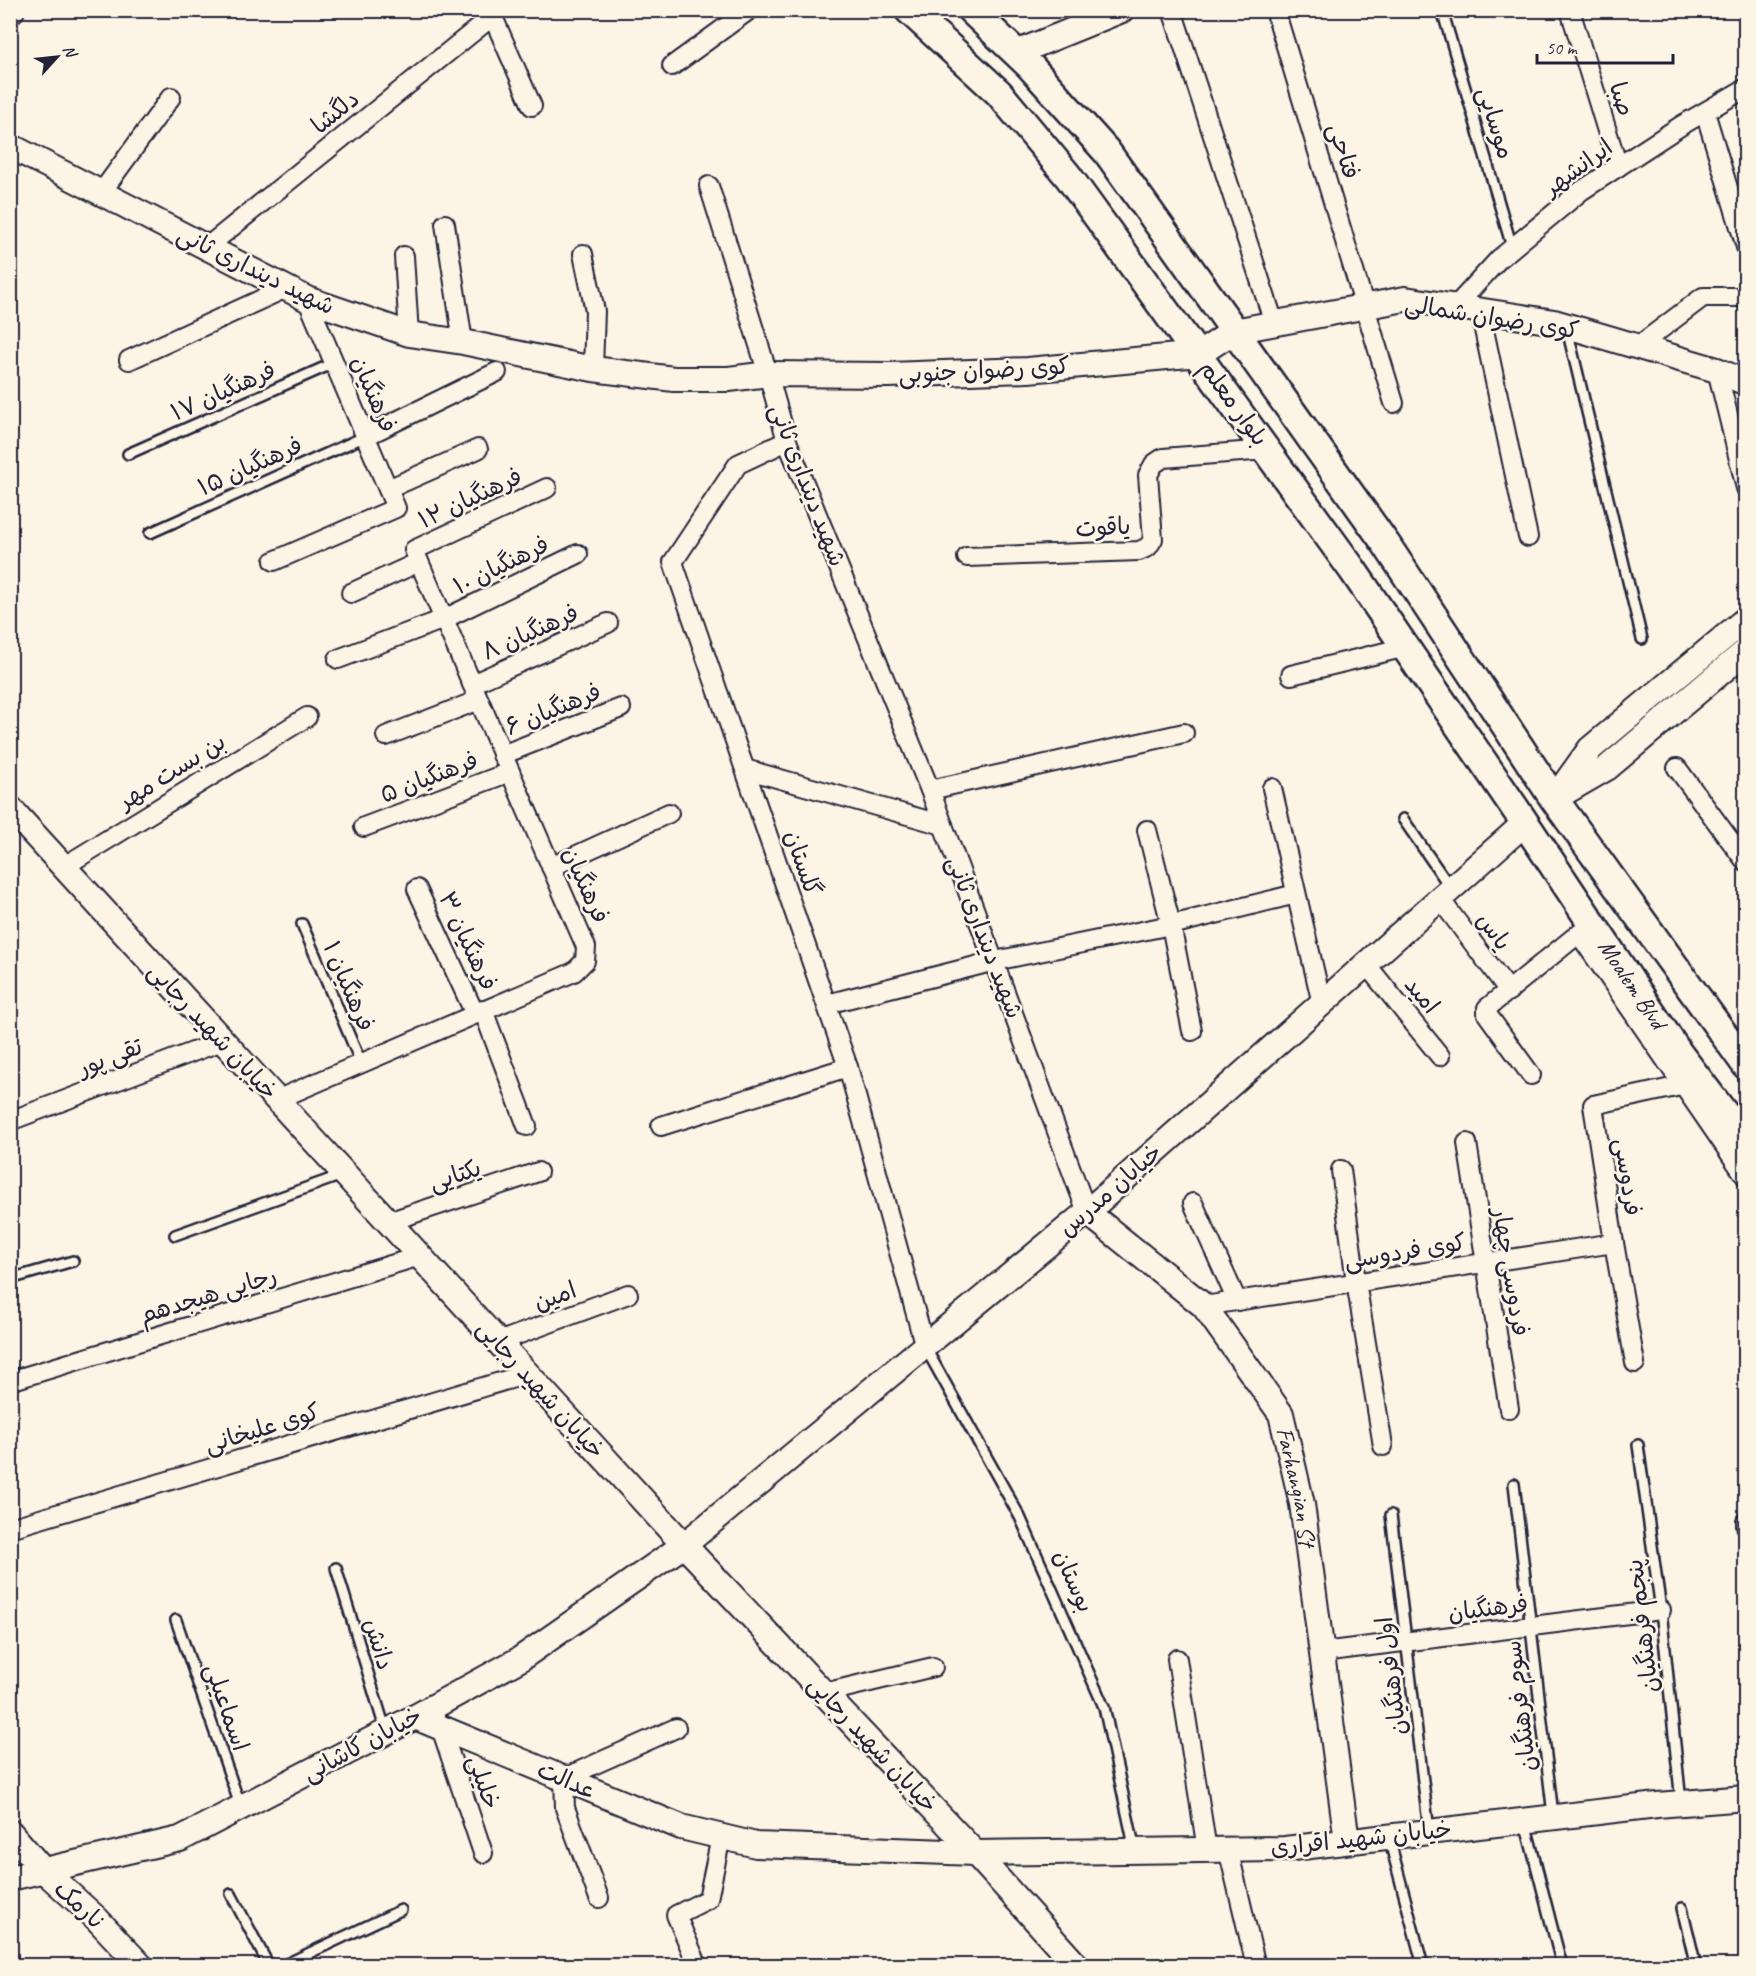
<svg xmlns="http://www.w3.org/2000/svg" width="1756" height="1976" font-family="Caveat,'Playpen Sans Arabic',sans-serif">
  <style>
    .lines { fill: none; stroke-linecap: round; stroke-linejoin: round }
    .lane-casing { stroke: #22223b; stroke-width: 14 }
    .street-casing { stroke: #22223b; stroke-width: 22 }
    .secondary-casing { stroke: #22223b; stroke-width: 28 }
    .primary-casing { stroke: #22223b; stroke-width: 32 }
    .lane { stroke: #fcf5e5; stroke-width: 9 }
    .street { stroke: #fcf5e5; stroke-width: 18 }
    .secondary { stroke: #fcf5e5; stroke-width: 24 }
    .primary { stroke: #fcf5e5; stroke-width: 27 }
    .labels { text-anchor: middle; stroke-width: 5; stroke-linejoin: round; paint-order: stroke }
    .street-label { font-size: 24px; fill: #22223b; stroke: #fcf5e5 }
  </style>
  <rect width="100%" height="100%" fill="#fcf5e5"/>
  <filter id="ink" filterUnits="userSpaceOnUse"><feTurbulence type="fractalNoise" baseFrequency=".0167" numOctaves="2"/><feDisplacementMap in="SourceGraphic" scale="12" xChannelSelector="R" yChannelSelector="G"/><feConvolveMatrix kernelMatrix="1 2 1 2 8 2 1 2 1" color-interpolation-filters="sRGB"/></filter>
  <g filter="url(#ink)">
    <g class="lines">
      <!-- lane casing -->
      <g class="lane-casing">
        <g id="lane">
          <path d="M1442,10L1512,247"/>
          <path d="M1567,329L1642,639"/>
          <path d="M128,454L334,363"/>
          <path d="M150,533L366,436"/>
          <path d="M1403,819L1450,887"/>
          <path d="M302,924L361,1063"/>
          <path d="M175,1235L342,1175"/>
          <path d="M10,1279L73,1261"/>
          <path d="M925,1347L1020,1517L1104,1707L1135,1850"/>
          <path d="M1638,1445L1661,1610L1681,1802"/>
          <path d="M1514,1484L1553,1815"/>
          <path d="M1391,1515L1429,1831"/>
          <path d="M336,1568L386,1732"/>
          <path d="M176,1620L240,1805"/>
          <path d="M1525,1822L1562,1966"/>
          <path d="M1389,1838L1423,1966"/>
          <path d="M231,1894L269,1966"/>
          <path d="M1682,1908L1696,1966"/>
          <path d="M282,1966L401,1910"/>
        </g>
      </g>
      <!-- street casing -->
      <g class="street-casing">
        <g id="street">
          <path d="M490,10L532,106"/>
          <path d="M1172,10L1274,323"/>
          <path d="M1275,10L1394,403"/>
          <path d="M1570,10L1618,167"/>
          <path d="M672,66L749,10"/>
          <path d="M1705,112L1746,247"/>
          <path d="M709,186L768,374L787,441L930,790L1087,1212"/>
          <path d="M101,193L171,97"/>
          <path d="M445,224L463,342"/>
          <path d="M207,247L494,15"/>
          <path d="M583,254L595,311L593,369"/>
          <path d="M404,256L409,334"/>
          <path d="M1455,307L1499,259L1581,191L1682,125L1746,88"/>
          <path d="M1480,311L1528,537"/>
          <path d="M1637,347L1703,297H1746"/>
          <path d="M129,360L286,288"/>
          <path d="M1717,370L1746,488"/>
          <path d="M366,436L497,372"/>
          <path d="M787,441L738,464L673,562L848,1067L925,1347"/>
          <path d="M388,489L478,449"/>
          <path d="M967,557L1139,551L1148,547L1153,539L1148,475L1154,464L1163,458L1267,450"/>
          <path d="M274,561L396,508L307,299"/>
          <path d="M351,593L419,562"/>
          <path d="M338,659L444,619L578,554"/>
          <path d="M1291,675L1406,647"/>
          <path d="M472,684L608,623"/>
          <path d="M386,736L479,700"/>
          <path d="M502,755L621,708"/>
          <path d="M1677,768L1746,862"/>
          <path d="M745,769L943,825"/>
          <path d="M1272,788L1322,1004"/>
          <path d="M930,790L1184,733"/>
          <path d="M364,827L510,772"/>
          <path d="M1147,830L1171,925L1192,1031"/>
          <path d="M63,867L307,717"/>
          <path d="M551,867L669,813"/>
          <path d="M417,889L475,1014"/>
          <path d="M1440,899L1509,991"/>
          <path d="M1579,934L1746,1177"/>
          <path d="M1366,964L1440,1056"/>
          <path d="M827,1004L995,961L1171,925L1296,894"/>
          <path d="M483,1010L527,1126"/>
          <path d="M1531,1075L1487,1014V1008L1588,926"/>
          <path d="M276,1100L574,972L585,961L586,947L414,550L547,488"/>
          <path d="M15,1119L222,1041"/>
          <path d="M661,1126L848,1067"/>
          <path d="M1467,1143L1509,1409"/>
          <path d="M1341,1170L1356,1282L1383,1446"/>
          <path d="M1193,1203L1237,1301"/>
          <path d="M388,1222L538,1172"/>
          <path d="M1204,1306L1614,1243"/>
          <path d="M498,1342L628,1294"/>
          <path d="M1635,1363L1614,1243L1593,1105L1699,1082"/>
          <path d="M10,1381L420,1256"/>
          <path d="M1746,1521V1526"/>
          <path d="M10,1528L527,1374"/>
          <path d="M1322,1652L1661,1610"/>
          <path d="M1177,1659L1207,1850"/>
          <path d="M824,1693L933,1667"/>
          <path d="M441,1728L483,1853"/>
          <path d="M1228,1849L1256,1966"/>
          <path d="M599,1898L565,1808L564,1778L676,1728"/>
          <path d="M698,1966L676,1915L708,1899L721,1837"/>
        </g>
      </g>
      <!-- secondary casing -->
      <g class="secondary-casing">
        <g id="secondary">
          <path d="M10,12L12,10"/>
          <path d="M1016,53L1122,10"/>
          <path d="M10,146L307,299L409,334L463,342L593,369L674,379H729L768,374L889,375L1028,370L1199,354L1234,331L1405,299L1554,322L1717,370L1746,383"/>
          <path d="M1564,793L1607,768L1746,651"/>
          <path d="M1554,799L1590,749L1746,619"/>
          <path d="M10,808L684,1545L975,1853L1077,1966"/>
          <path id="s1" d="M1087,1212L1204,1306L1281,1414L1302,1504L1347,1841"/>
          <path d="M415,1717L681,1827L756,1845L975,1853L1285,1849L1657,1805L1746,1798"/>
          <path d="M10,1832L43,1870L97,1919L141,1966"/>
          <path d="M10,1878L180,1839L415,1717L520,1659L684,1545L1087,1212L1525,823"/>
        </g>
      </g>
      <!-- primary casing -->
      <g class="primary-casing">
        <g id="primary">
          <path id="s2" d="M909,10L999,93L1068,176L1352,569L1525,823L1679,1054L1746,1142"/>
          <path d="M971,10L1030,66L1107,152L1386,544L1554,799L1746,1065"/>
        </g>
      </g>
      <!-- lane -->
      <use href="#lane" class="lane"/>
      <!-- street -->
      <use href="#street" class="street"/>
      <!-- secondary -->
      <use href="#secondary" class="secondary"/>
      <!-- primary -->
      <use href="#primary" class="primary"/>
    </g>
  </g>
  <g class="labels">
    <!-- street labels -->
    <g class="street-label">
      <text transform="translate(1622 99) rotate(73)" y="8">صبا</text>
      <text transform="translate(335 112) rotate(-39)" y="8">دلگشا</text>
      <text transform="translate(1496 123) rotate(73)" y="8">موسایی</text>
      <text transform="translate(1344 151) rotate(73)" y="8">فتاحی</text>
      <text transform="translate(1578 167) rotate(-36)" y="8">ایرانشهر</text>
      <text transform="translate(256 270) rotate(26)" y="8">شهید دینداری ثانی</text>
      <text transform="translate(1492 317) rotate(9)" y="8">کوی رضوان شمالی</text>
      <text transform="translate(984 370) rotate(-3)" y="8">کوی رضوان جنوبی</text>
      <text transform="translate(223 391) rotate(-24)" y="8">فرهنگیان ۱۷</text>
      <text transform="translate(374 394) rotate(67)" y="8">فرهنگیان</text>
      <text transform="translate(1234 403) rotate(54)" y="8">بلوار معلم</text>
      <text transform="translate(250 466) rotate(-24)" y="8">فرهنگیان ۱۵</text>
      <text transform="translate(808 485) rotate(69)" y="8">شهید دینداری ثانی</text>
      <text transform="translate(470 498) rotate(-25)" y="8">فرهنگیان ۱۲</text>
      <text transform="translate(1103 527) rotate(-3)" y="8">یاقوت</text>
      <text transform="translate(501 565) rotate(-26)" y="8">فرهنگیان ۱۰</text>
      <text transform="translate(530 632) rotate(-24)" y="8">فرهنگیان ۸</text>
      <text transform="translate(553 709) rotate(-22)" y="8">فرهنگیان ۶</text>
      <text transform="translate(172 771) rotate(-32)" y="8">بن بست مهر</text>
      <text transform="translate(429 777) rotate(-21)" y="8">فرهنگیان ۵</text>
      <text transform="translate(803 863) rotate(71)" y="8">گلستان</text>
      <text transform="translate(586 885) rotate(66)" y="8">فرهنگیان</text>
      <text transform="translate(1494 931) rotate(53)" y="8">یاس</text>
      <text transform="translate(985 937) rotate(69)" y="8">شهید دینداری ثانی</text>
      <text transform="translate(468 941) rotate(65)" y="8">فرهنگیان ۳</text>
      <text dy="8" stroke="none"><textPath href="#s2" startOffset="1216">Moalem Blvd</textPath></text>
      <text transform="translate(349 986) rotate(67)" y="8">فرهنگیان ۱</text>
      <text transform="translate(1422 995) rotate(51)" y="8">امید</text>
      <text transform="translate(213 1031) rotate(47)" y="8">خیابان شهید رجایی</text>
      <text transform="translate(110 1057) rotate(-21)" y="8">تقی پور</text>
      <text transform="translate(455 1175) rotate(-18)" y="8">یکتایی</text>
      <text transform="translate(1628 1177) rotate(82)" y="8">فردوسی</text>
      <text transform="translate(1110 1190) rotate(-41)" y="8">خیابان مدرس</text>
      <text transform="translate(1405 1251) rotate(-9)" y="8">کوی فردوسی</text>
      <text transform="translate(1511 1272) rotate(81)" y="8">فردوسی چهار</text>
      <text transform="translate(208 1295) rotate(-17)" y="8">رجایی هیجدهم</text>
      <text transform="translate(555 1296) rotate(-20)" y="8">امین</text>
      <text transform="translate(541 1389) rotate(48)" y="8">خیابان شهید رجایی</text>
      <text transform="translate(262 1428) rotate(-17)" y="8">کوی علیخانی</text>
      <text dy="8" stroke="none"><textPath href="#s1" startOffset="357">Farhangian St</textPath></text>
      <text transform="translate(1074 1581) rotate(66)" y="8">بوستان</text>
      <text transform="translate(1488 1608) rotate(-7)" y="8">فرهنگیان</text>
      <text transform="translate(1642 1626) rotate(-97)" y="8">پنجم فرهنگیان</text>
      <text transform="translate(379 1644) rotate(73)" y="8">دانش</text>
      <text transform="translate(1391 1676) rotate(-97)" y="8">اول فرهنگیان</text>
      <text transform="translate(1520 1706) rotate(-97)" y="8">سوم فرهنگیان</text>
      <text transform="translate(227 1707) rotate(71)" y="8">اسماعیلی</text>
      <text transform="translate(362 1744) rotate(-28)" y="8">خیابان کاشانی</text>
      <text transform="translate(873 1744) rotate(47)" y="8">خیابان شهید رجایی</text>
      <text transform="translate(567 1780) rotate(23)" y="8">عدالت</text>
      <text transform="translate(484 1782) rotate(71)" y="8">خلیلی</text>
      <text transform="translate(1361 1838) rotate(-6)" y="8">خیابان شهید اقراری</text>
      <text transform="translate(80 1905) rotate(43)" y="8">نارمک</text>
    </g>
  </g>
  <!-- margin -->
  <rect width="1756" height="1976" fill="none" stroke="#fcf5e5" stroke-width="36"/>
  <rect x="18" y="18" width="1720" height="1940" fill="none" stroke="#22223b" stroke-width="2" filter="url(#ink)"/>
  <!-- north arrow -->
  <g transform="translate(57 57) rotate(63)" stroke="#fcf5e5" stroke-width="4.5" paint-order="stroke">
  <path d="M0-4.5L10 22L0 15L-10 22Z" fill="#22223b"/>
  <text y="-9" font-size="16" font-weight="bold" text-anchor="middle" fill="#22223b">N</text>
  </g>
  <!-- scale -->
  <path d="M1537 54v9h136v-9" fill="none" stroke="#22223b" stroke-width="3"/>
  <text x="1546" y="54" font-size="18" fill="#22223b" stroke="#fcf5e5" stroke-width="4.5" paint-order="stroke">50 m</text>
</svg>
